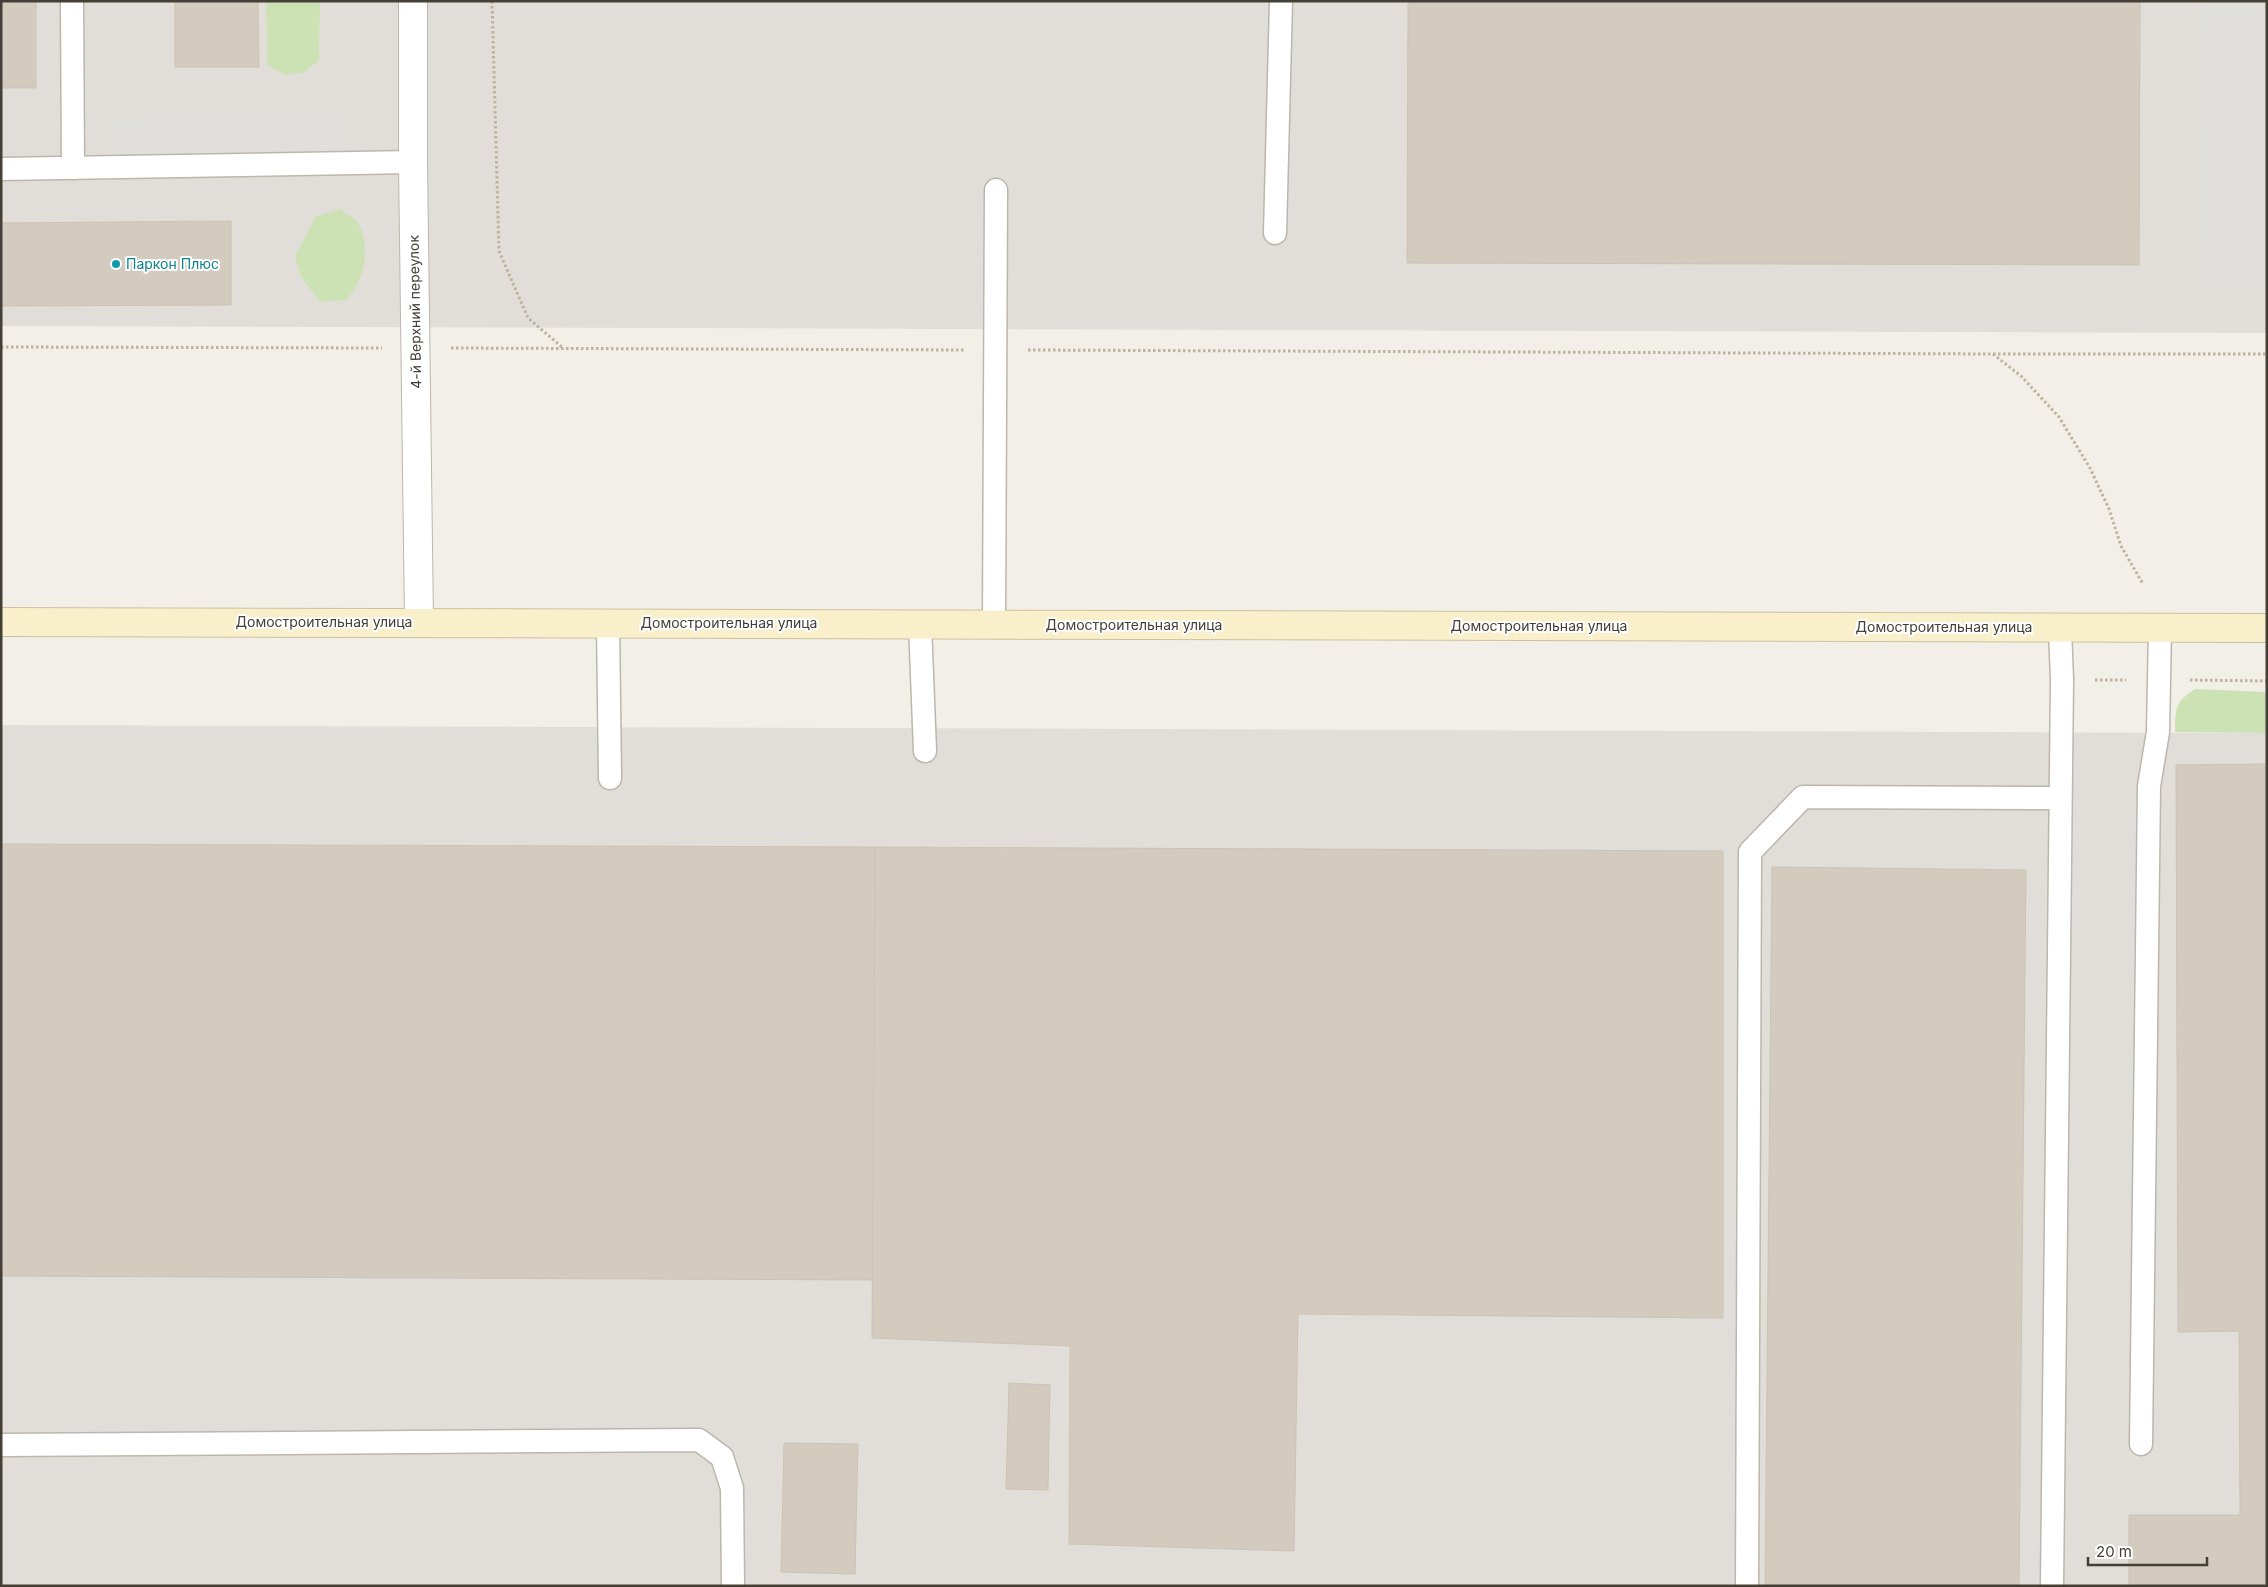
<svg xmlns="http://www.w3.org/2000/svg" width="2268" height="1587" font-family="Inter,sans-serif">
  <style>
    .industrial { fill: #e1ded9 }
    .green { fill: #cce2b4 }
    .parking { fill: #e1dfdc }
    .building { fill: #d2cbbe; stroke: #ccc3b2 }
    .lines { fill: none; stroke-linecap: round; stroke-linejoin: round }
    .lane-casing { stroke: #bcb7ab; stroke-width: 25 }
    .street-casing { stroke: #bcb7ab; stroke-width: 30 }
    .secondary-casing { stroke: #cdc29b; stroke-width: 30 }
    .path { stroke: #bdb39e; stroke-width: 3; stroke-dasharray: 2.5 2.5; stroke-linecap: butt }
    .lane { stroke: #fff; stroke-width: 22 }
    .street { stroke: #fff; stroke-width: 28 }
    .secondary { stroke: #f9efcb; stroke-width: 28 }
    .culture-dot { fill: #0f9aa8; stroke: #fff; stroke-width: 2 }
    .labels { text-anchor: middle; stroke-width: 4; stroke-linejoin: round; paint-order: stroke }
    .culture-label { font-size: 14px; fill: #0d838f; stroke: #fff; text-anchor: start }
    .street-label { font-size: 14px; fill: #444037; stroke: #fff }
  </style>
  <rect width="100%" height="100%" fill="#f2efe8"/>
  <!-- industrial -->
  <g class="industrial">
    <path d="M1,1H2267V333L1,326Z"/>
    <path d="M1,725L2267,733V1586H1Z"/>
  </g>
  <!-- green -->
  <g class="green">
    <path d="M266,1H320L319,60L303,73L284,75L267,64Z"/>
    <path d="M340,209C345,213 356,218 358,223C372,250 364,278 347,300L320,302L301,277L295,256L316,216Z"/>
    <path d="M2195,689L2267,692V733L2175,732C2175,709 2175,702 2195,689Z"/>
  </g>
  <!-- parking -->
  <g class="parking">
    <path d="M2202,1H2267V287L2201,286Z"/>
    <path d="M342,112L343,152L113,156L112,116Z"/>
  </g>
  <!-- building -->
  <g class="building">
    <rect x="1" y="1" width="35" height="87"/>
    <path d="M175,1H258L259,67H175Z"/>
    <path d="M1408,1H2140L2139,265L1407,263Z"/>
    <path d="M231,221V305L1,306V223Z"/>
    <path d="M2267,764V1586H2129V1515H2240L2239,1331L2178,1332L2176,765Z"/>
    <path d="M1,844L875,847L873,1280L1,1276Z"/>
    <path d="M875,847L1723,851V1318L1298,1314L1294,1551L1069,1544L1070,1346L872,1338Z"/>
    <path d="M1772,867L2026,870L2019,1586H1765Z"/>
    <path d="M1009,1383L1050,1385L1048,1490L1006,1489Z"/>
    <path d="M784,1443L858,1444L855,1574L781,1572Z"/>
  </g>
  <g class="lines">
    <!-- lane casing -->
    <g class="lane-casing">
      <g id="lane">
        <path d="M72,1L73,168"/>
        <path d="M1,169L413,162"/>
        <path d="M1275,233L1281,1"/>
        <path d="M608,623L610,778"/>
        <path d="M920,624L925,751"/>
        <path d="M994,624L996,190"/>
        <path d="M2141,1444L2149,786L2158,732L2160,629"/>
        <path d="M1,1445L699,1440L722,1457L732,1488L733,1586"/>
        <path d="M1747,1586L1750,852L1803,797L2059,798"/>
        <path d="M2052,1586L2062,680L2060,628"/>
      </g>
    </g>
    <!-- street casing -->
    <g class="street-casing">
      <path id="street" d="M413,1V162L419,622"/>
    </g>
    <!-- secondary casing -->
    <g class="secondary-casing">
      <path id="secondary" d="M1,622L2267,628"/>
    </g>
    <!-- path -->
    <g class="path">
      <path d="M492,1L499,251L528,318L563,348"/>
      <path d="M1,347L382,348"/>
      <path d="M451,348L964,350"/>
      <path d="M1028,350L1993,354L2021,376L2059,417L2090,468L2109,509L2121,546L2143,584"/>
      <path d="M1993,354H2267"/>
      <path d="M2095,680H2126"/>
      <path d="M2190,680L2267,681"/>
    </g>
    <!-- lane -->
    <use href="#lane" class="lane"/>
    <!-- street -->
    <use href="#street" class="street"/>
    <!-- secondary -->
    <use href="#secondary" class="secondary"/>
  </g>
  <!-- markers -->
  <circle class="culture-dot" cx="116" cy="264" r="5"/>
  <g class="labels">
    <!-- culture labels -->
    <g class="culture-label">
      <text x="126" y="269">Паркон Плюс</text>
    </g>
    <!-- street labels -->
    <g class="street-label">
      <text transform="translate(415 312) rotate(-91)" y="5">4-й Верхний переулок</text>
      <text x="324" y="627">Домостроительная улица</text>
      <text x="729" y="628">Домостроительная улица</text>
      <text x="1134" y="630">Домостроительная улица</text>
      <text x="1539" y="631">Домостроительная улица</text>
      <text x="1944" y="632">Домостроительная улица</text>
    </g>
  </g>
  <!-- border -->
  <rect width="2268" height="1587" fill="none" stroke="#444037" stroke-width="5"/>
  <!-- scale -->
  <path d="M2088 1557v8h119v-8" fill="none" stroke="#444037" stroke-width="2.5"/>
  <text x="2096" y="1557" font-size="15" fill="#444037" stroke="#ffffff" stroke-width="4" paint-order="stroke">20 m</text>
</svg>
